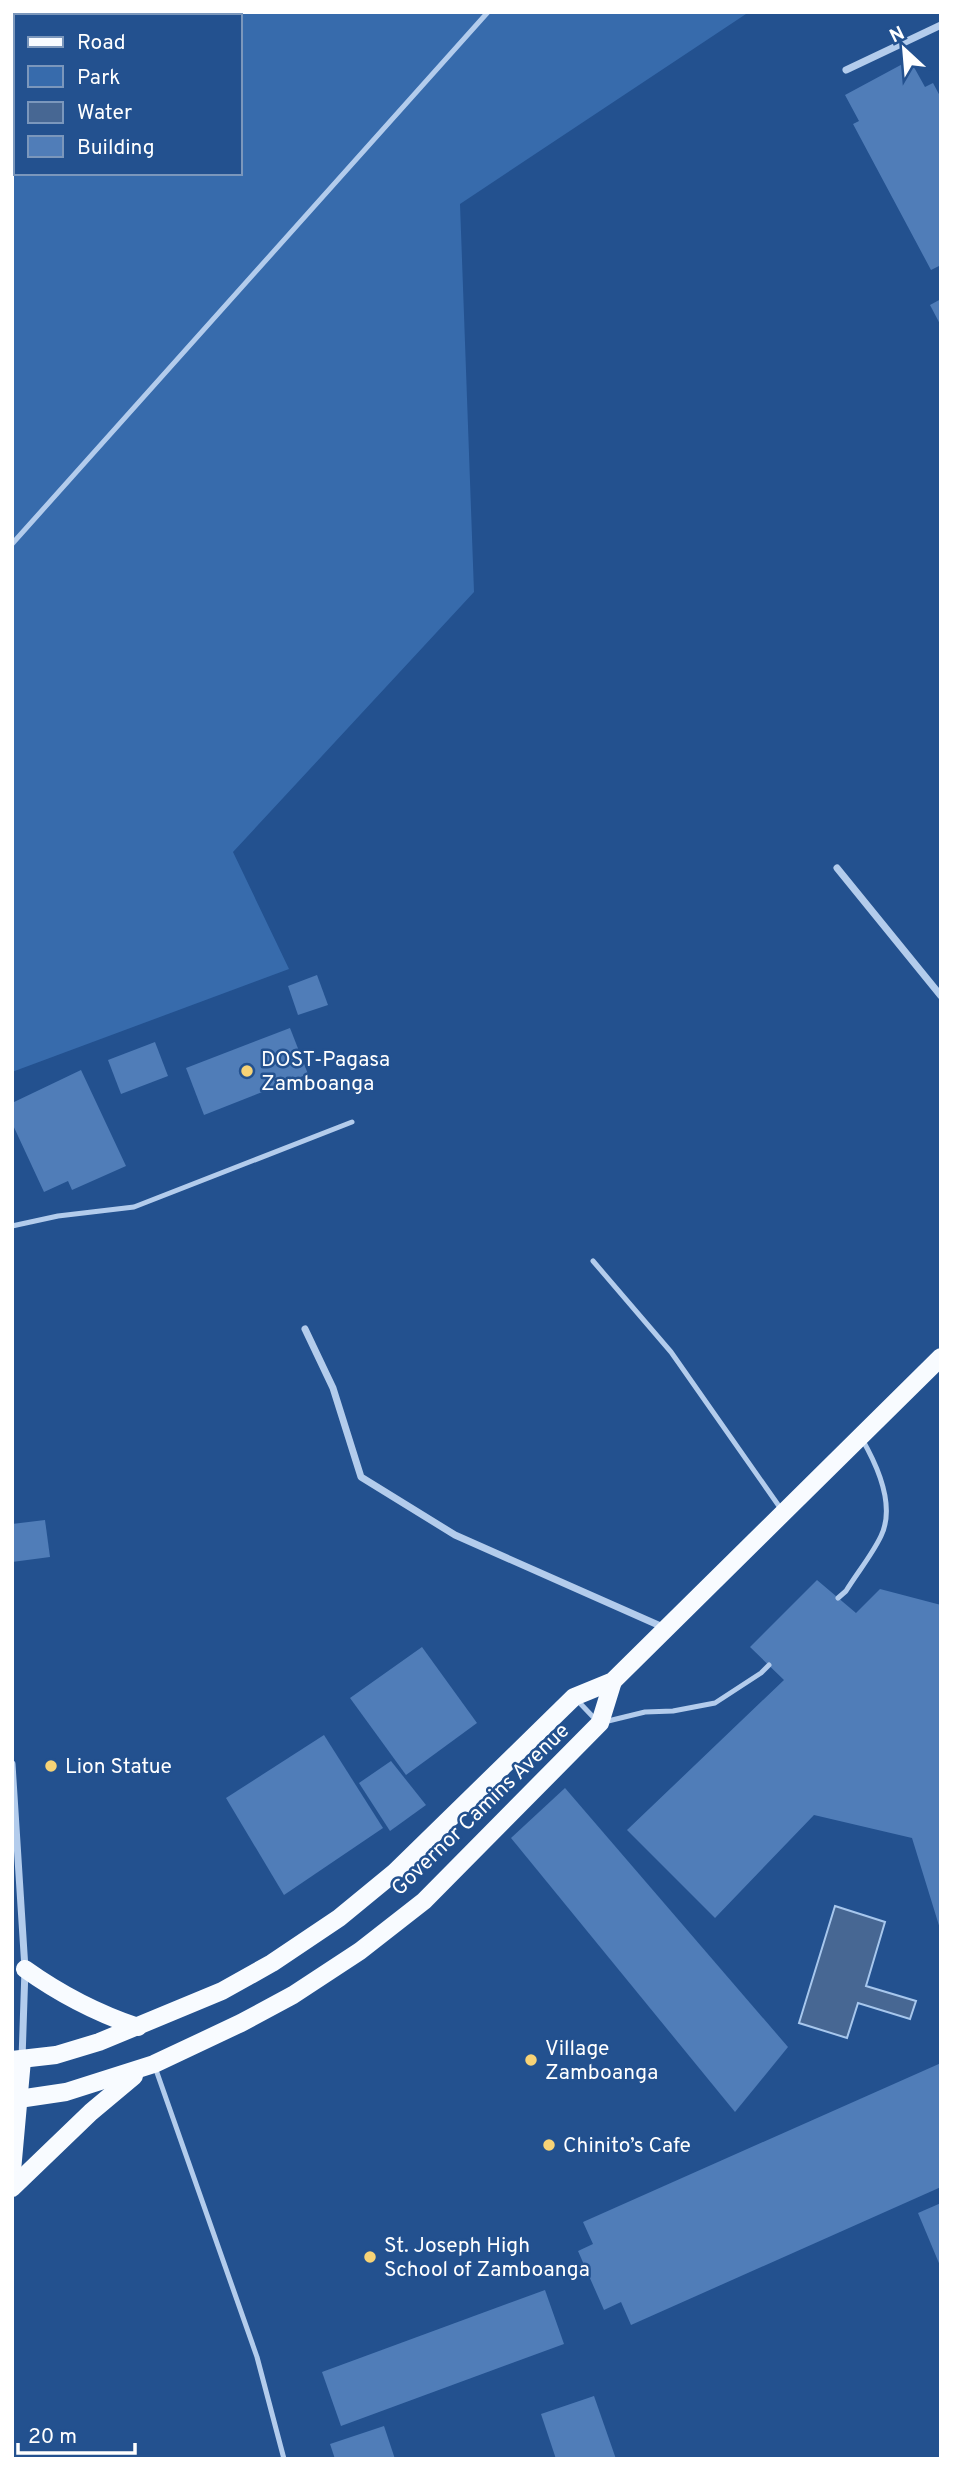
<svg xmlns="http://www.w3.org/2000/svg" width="953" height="2471" font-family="Overpass,sans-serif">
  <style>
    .green { fill: #376bac; fill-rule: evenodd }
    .water { fill: #476793; stroke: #a7c7ed; stroke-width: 2 }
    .building { fill: #507db8 }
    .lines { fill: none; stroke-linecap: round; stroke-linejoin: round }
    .lane { stroke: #b3ccec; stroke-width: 5 }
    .street { stroke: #b3ccec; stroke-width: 7 }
    .primary { stroke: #f8fbff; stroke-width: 18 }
    .poi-dot { fill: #f7d376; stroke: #23518f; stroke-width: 2.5 }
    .labels { text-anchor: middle; stroke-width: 5; stroke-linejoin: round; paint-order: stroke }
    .poi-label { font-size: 21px; fill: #fff; stroke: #23518f; text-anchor: start }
    .street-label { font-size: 21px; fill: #fff; stroke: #23518f }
  </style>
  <rect width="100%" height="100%" fill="#23518f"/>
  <!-- green -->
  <path class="green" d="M12,12H749L460,204L474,592L233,852L289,969L12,1072ZM16,16H240V173H16Z"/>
  <!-- water -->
  <path class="water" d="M835,1906L885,1922L866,1986L916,2001L910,2019L858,2003L847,2038L799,2023Z"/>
  <!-- building -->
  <g class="building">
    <path d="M910,60L925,87L933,83L941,98V265L931,270L853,124L859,121L845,95Z"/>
    <path d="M941,299V326L930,305Z"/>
    <path d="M317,975L328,1005L298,1015L288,986Z"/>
    <path d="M290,1028L308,1074L204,1115L186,1068Z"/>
    <path d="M155,1042L168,1076L121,1094L108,1060Z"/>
    <path d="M81,1070L126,1166L72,1190L68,1181L44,1192L12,1123V1103Z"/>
    <path d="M45,1520L50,1557L12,1562V1524Z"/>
    <path d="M817,1580L856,1613L880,1589L941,1605V1932L912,1838L814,1815L715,1918L627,1830L784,1680L750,1647Z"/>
    <path d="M422,1647L477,1723L406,1775L350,1698Z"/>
    <path d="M324,1735L383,1828L284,1895L226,1798Z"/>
    <path d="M391,1761L426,1805L390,1831L359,1783Z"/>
    <path d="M565,1788L788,2047L735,2112L511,1838Z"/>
    <path d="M941,2063V2187L631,2325L621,2302L604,2310L578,2251L593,2244L583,2222Z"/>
    <path d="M941,2203V2268L918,2213Z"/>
    <path d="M545,2290L564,2344L341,2426L322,2372Z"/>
    <path d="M594,2396L616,2459H556L541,2414Z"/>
    <path d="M384,2426L395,2459H335L330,2444Z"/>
  </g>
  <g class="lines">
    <!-- lane -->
    <g class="lane">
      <path d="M12,544L488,12"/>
      <path d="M12,1226L58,1216L134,1207L352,1122"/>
      <path d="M593,1261L671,1352L781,1509"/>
      <path d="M838,1598L846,1591C857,1573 872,1555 881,1536C896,1505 877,1465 862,1439"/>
      <path d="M576,1699L596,1720"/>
      <path d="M604,1722L645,1712L673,1711L715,1703L761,1673L769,1665"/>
      <path d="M155,2067L257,2357L284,2459"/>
    </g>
    <!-- street -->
    <g class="street">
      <path d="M846,70L941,25"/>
      <path d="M837,868L941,996"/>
      <path d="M305,1329L333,1388L361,1477L455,1535L665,1628"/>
      <path d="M12,1764L25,1969L22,2059"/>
    </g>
    <!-- primary -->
    <g class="primary">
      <path d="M25,1969C60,1994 96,2013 138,2027"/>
      <path d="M12,2060L56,2055L99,2042L222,1991L272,1963L339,1918L395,1872L574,1697L613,1681L941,1357"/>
      <path d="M12,2100L66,2092L154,2064L241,2023L293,1995L360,1951L424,1901L600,1723L613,1681"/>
      <path d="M12,2171L22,2060"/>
      <path d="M12,2188L91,2112L134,2076"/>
    </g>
  </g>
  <!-- markers -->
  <g class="poi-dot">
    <circle cx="247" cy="1071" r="7"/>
    <circle cx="51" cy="1766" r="7"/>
    <circle cx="531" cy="2060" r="7"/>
    <circle cx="549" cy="2145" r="7"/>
    <circle cx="370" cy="2257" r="7"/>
  </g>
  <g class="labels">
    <!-- poi labels -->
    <g class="poi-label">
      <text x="261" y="1066">DOST-Pagasa<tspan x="261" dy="24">Zamboanga</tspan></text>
      <text x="65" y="1773">Lion Statue</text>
      <text x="545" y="2055">Village<tspan x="545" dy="24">Zamboanga</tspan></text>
      <text x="563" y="2152">Chinito’s Cafe</text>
      <text x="384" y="2252">St. Joseph High<tspan x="384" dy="24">School of Zamboanga</tspan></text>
    </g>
    <!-- street labels -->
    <g class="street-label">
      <text transform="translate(480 1809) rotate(-44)" y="7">Governor Camins Avenue</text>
    </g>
  </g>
  <!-- border -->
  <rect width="953" height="2471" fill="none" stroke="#ffffff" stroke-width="28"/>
  <!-- legend -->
  <rect x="14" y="14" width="228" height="161" fill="#23518f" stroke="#7b97bc" stroke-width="2"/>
  <rect x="28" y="37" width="35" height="10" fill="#f8fbff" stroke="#7b97bc" stroke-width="2"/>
  <text x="77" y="49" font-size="21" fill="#ffffff">Road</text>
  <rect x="28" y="66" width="35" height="21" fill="#376bac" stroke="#7b97bc" stroke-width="2"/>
  <text x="77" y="84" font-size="21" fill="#ffffff">Park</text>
  <rect x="28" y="102" width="35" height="21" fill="#476793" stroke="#7b97bc" stroke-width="2"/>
  <text x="77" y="119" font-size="21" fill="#ffffff">Water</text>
  <rect x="28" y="136" width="35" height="21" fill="#507db8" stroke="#7b97bc" stroke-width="2"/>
  <text x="77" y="154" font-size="21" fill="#ffffff">Building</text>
  <!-- north arrow -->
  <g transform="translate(904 49) rotate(334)" stroke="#23518f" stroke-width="5" paint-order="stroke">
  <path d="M0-5L12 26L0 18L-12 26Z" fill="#ffffff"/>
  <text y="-10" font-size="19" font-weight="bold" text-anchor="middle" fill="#ffffff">N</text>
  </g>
  <!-- scale -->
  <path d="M18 2443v10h117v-10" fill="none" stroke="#ffffff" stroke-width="3.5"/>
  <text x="28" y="2443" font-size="21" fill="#ffffff" stroke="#23518f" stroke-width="5" paint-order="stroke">20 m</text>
</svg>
